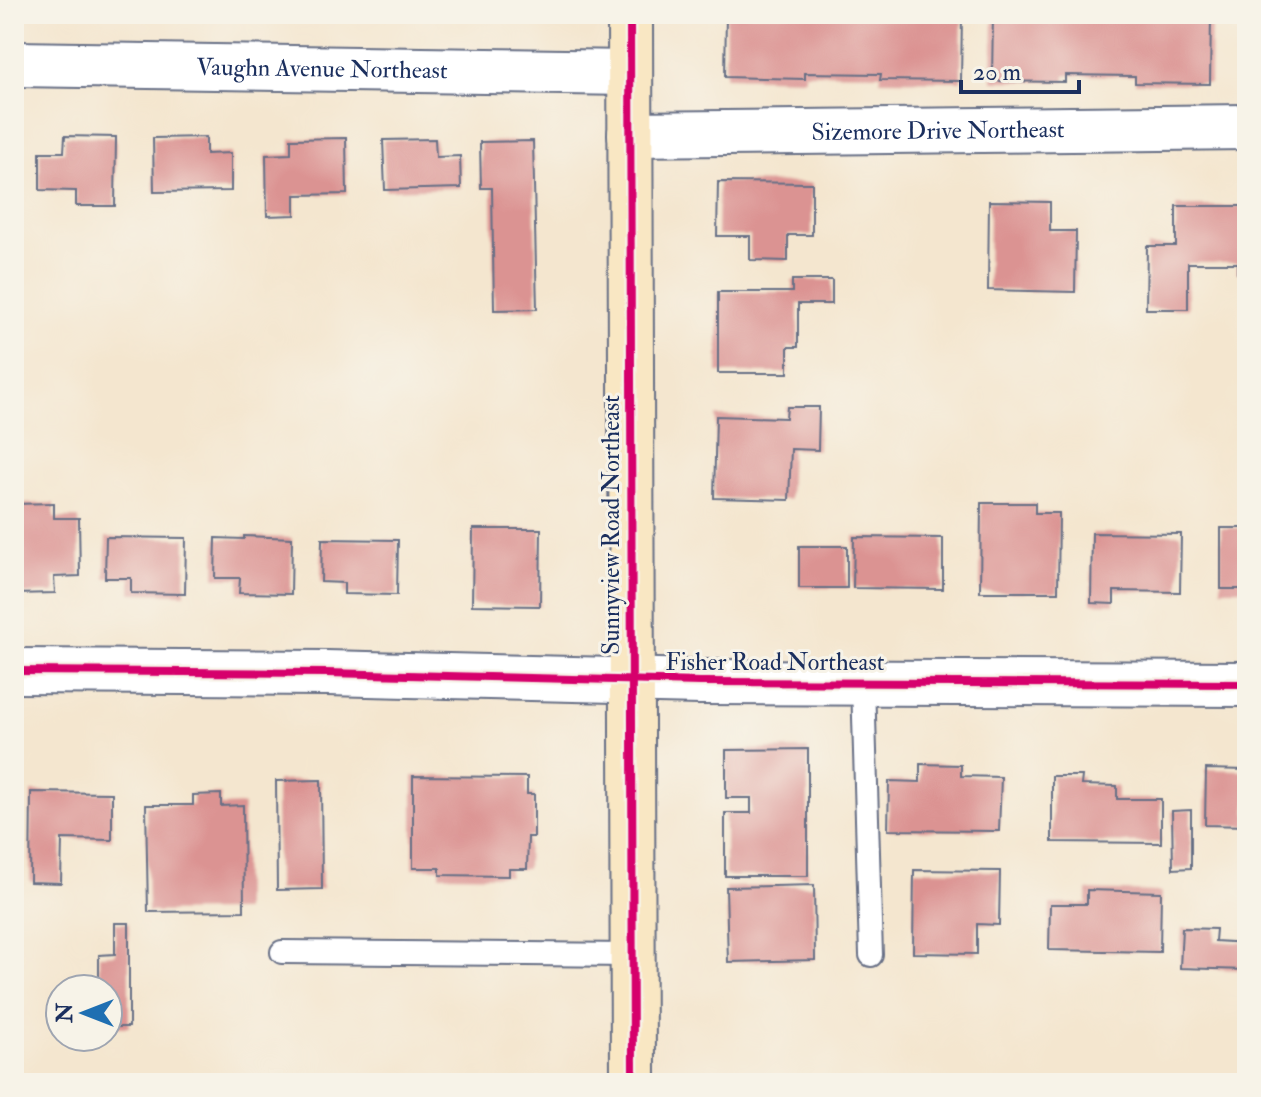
<svg xmlns="http://www.w3.org/2000/svg" width="1261" height="1097" font-family="'IM FELL Double Pica',serif">
  <style>
    .building { fill: #db9392 }
    .lines { fill: none; stroke-linecap: round; stroke-linejoin: round }
    .service-casing { stroke: #676f86; stroke-width: 26 }
    .minor-casing { stroke: #676f86; stroke-width: 48 }
    .tertiary-casing { stroke: #676f86; stroke-width: 48 }
    .secondary-casing { stroke: #676f86; stroke-width: 48 }
    .service { stroke: #fff; stroke-width: 22 }
    .minor { stroke: #fff; stroke-width: 44 }
    .tertiary { stroke: #fff; stroke-width: 44 }
    .secondary { stroke: #f9e7c3; stroke-width: 44 }
    .cycleway-casing { stroke: #f7f3e8; stroke-width: 13 }
    .cycleway { stroke: #d6006c; stroke-width: 8 }
    .labels { text-anchor: middle; stroke-width: 6; stroke-linejoin: round; paint-order: stroke }
    .street-label { font-size: 24px; fill: #1b2f5e; stroke: #f7f3e8 }
  </style>
  <rect width="100%" height="100%" fill="#f7f3e8"/>
  <filter id="ink" filterUnits="userSpaceOnUse"><feTurbulence type="fractalNoise" baseFrequency=".0125" numOctaves="2"/><feDisplacementMap in="SourceGraphic" scale="16" xChannelSelector="R" yChannelSelector="G"/><feConvolveMatrix kernelMatrix="1 2 1 2 8 2 1 2 1" color-interpolation-filters="sRGB"/></filter>
  <filter id="wash" filterUnits="userSpaceOnUse"><feTurbulence type="fractalNoise" baseFrequency=".006" numOctaves="4" result="noise"/><feDisplacementMap in="SourceGraphic" scale="32" xChannelSelector="R" yChannelSelector="G"/><feGaussianBlur stdDeviation="1.8" result="paint"/><feColorMatrix in="noise" values="0 0 0 0 0 0 0 0 0 0 0 0 0 0 0 0 0 1.4 0 .05"/><feComposite in="paint" operator="in"/></filter>
  <g filter="url(#wash)">
    <rect width="100%" height="100%" fill="#f4e6cf"/>
    <g id="blocks">
      <!-- building -->
      <g class="building">
        <path d="M726,14H962L961,81L880,80L881,74L805,73V79L725,77Z"/>
        <path d="M993,14L1211,15L1210,84L1135,83V76L1065,75V82L992,81Z"/>
        <path d="M65,136L116,137L115,206H76V191L40,190V152H64Z"/>
        <path d="M206,137V154L231,153V191L154,192L153,138Z"/>
        <path d="M346,138L347,194L295,195V215L267,216L266,155L291,154V139Z"/>
        <path d="M435,139L436,157L460,156L461,188L385,190L383,140Z"/>
        <path d="M533,141L537,309L494,310L492,188H481L480,142Z"/>
        <path d="M718,182L812,183V235H788V261L750,260V236H717Z"/>
        <path d="M989,201L1050,202V231H1076L1075,292L988,290Z"/>
        <path d="M1176,206H1247V273H1237V263H1188V309H1146L1147,246H1176Z"/>
        <path d="M792,280H832V304H798V347H788V373H718V292H792Z"/>
        <path d="M787,407H819L818,450L791,449L789,500L714,498L716,416L786,418Z"/>
        <path d="M54,503V518H79L80,576L54,577L55,593L14,594V504Z"/>
        <path d="M981,503H1035V513H1059L1058,592H980Z"/>
        <rect x="1221" y="528" width="26" height="61"/>
        <path d="M473,529H541L540,606L472,605Z"/>
        <path d="M1092,533L1181,534L1180,592L1114,591V604L1091,603Z"/>
        <path d="M244,536L292,538L291,594L239,593L240,578H215L216,538L244,539Z"/>
        <path d="M106,537L186,538L185,594L131,593V578H105Z"/>
        <path d="M854,537L943,538V589L853,588Z"/>
        <path d="M322,539L398,540L397,595L344,594V583L321,582Z"/>
        <rect x="799" y="546" width="48" height="42"/>
        <path d="M808,749V876H725V813H751V798H726V750Z"/>
        <path d="M920,764L961,765V776L1001,777L999,831L888,830L889,781L920,782Z"/>
        <path d="M1206,769L1247,770V826L1205,825Z"/>
        <path d="M413,776L527,777V794H534V837H528L527,869H509V876L440,875V868H413Z"/>
        <path d="M1052,776H1082L1081,785L1117,786V799H1161V843L1052,842Z"/>
        <path d="M321,780L322,889L277,890L276,781Z"/>
        <path d="M31,792L112,793V840L62,839L61,883L30,882Z"/>
        <path d="M221,794V806L243,805L244,911L148,912L146,805H193V795Z"/>
        <path d="M1191,810V868L1173,869L1172,811Z"/>
        <path d="M914,870L1000,871L999,925L977,924V954L913,953Z"/>
        <path d="M814,885L815,960L728,962L726,887Z"/>
        <path d="M1087,890L1161,892L1160,952L1049,950L1050,904H1087Z"/>
        <path d="M115,923H129V1027H108V989H99V955L115,954Z"/>
        <path d="M1182,928L1216,929L1215,941L1247,943V970L1180,968Z"/>
      </g>
    </g>
  </g>
  <g filter="url(#ink)">
    <use href="#blocks" fill-opacity="0" stroke="#676f86" stroke-width="2"/>
    <g class="lines">
      <!-- service casing -->
      <g class="service-casing">
        <g id="service">
          <path d="M863,683L871,955"/>
          <path d="M282,952L632,955"/>
        </g>
      </g>
      <!-- minor casing -->
      <g class="minor-casing">
        <g id="minor">
          <path id="s1" d="M14,64L630,73"/>
          <path id="s2" d="M630,134L1247,127"/>
        </g>
      </g>
      <!-- tertiary casing -->
      <g class="tertiary-casing">
        <path id="tertiary" d="M14,671L327,673L700,682L1247,684"/>
      </g>
      <!-- secondary casing -->
      <g class="secondary-casing">
        <path id="secondary" d="M630,14L633,1083"/>
      </g>
      <!-- service -->
      <use href="#service" class="service"/>
      <!-- minor -->
      <use href="#minor" class="minor"/>
      <!-- tertiary -->
      <use href="#tertiary" class="tertiary"/>
      <!-- secondary -->
      <use href="#secondary" class="secondary"/>
      <!-- cycleway casing -->
      <g class="cycleway-casing">
        <g id="cycleway">
          <path d="M630,14L633,1083"/>
          <path d="M14,671L327,673L700,682L1247,684"/>
        </g>
      </g>
      <!-- cycleway -->
      <use href="#cycleway" class="cycleway"/>
    </g>
  </g>
  <g class="labels">
    <!-- street labels -->
    <g class="street-label">
      <text dy="8" stroke="none"><textPath href="#s1" startOffset="308">Vaughn Avenue Northeast</textPath></text>
      <text dy="8" stroke="none"><textPath href="#s2" startOffset="308">Sizemore Drive Northeast</textPath></text>
      <text transform="translate(611 525) rotate(-90)" y="8">Sunnyview Road Northeast</text>
      <text x="775" y="670">Fisher Road Northeast</text>
    </g>
  </g>
  <!-- margin -->
  <rect width="1261" height="1097" fill="none" stroke="#f7f3e8" stroke-width="48"/>
  <!-- north arrow -->
  <g transform="translate(84 1013) rotate(270)"><circle r="38" fill="#f7f3e8" stroke="#9fa5b1" stroke-width="2"/>
  <path d="M0-6L14 30L0 20L-14 30Z" fill="#1f6fb2"/>
  <text y="-12" font-size="22" font-weight="bold" text-anchor="middle" fill="#1b2f5e">N</text>
  </g>
  <!-- scale -->
  <path d="M961 80v12h118v-12" fill="none" stroke="#1b2f5e" stroke-width="4"/>
  <text x="973" y="80" font-size="24" fill="#1b2f5e" stroke="#f7f3e8" stroke-width="6" paint-order="stroke">20 m</text>
</svg>
